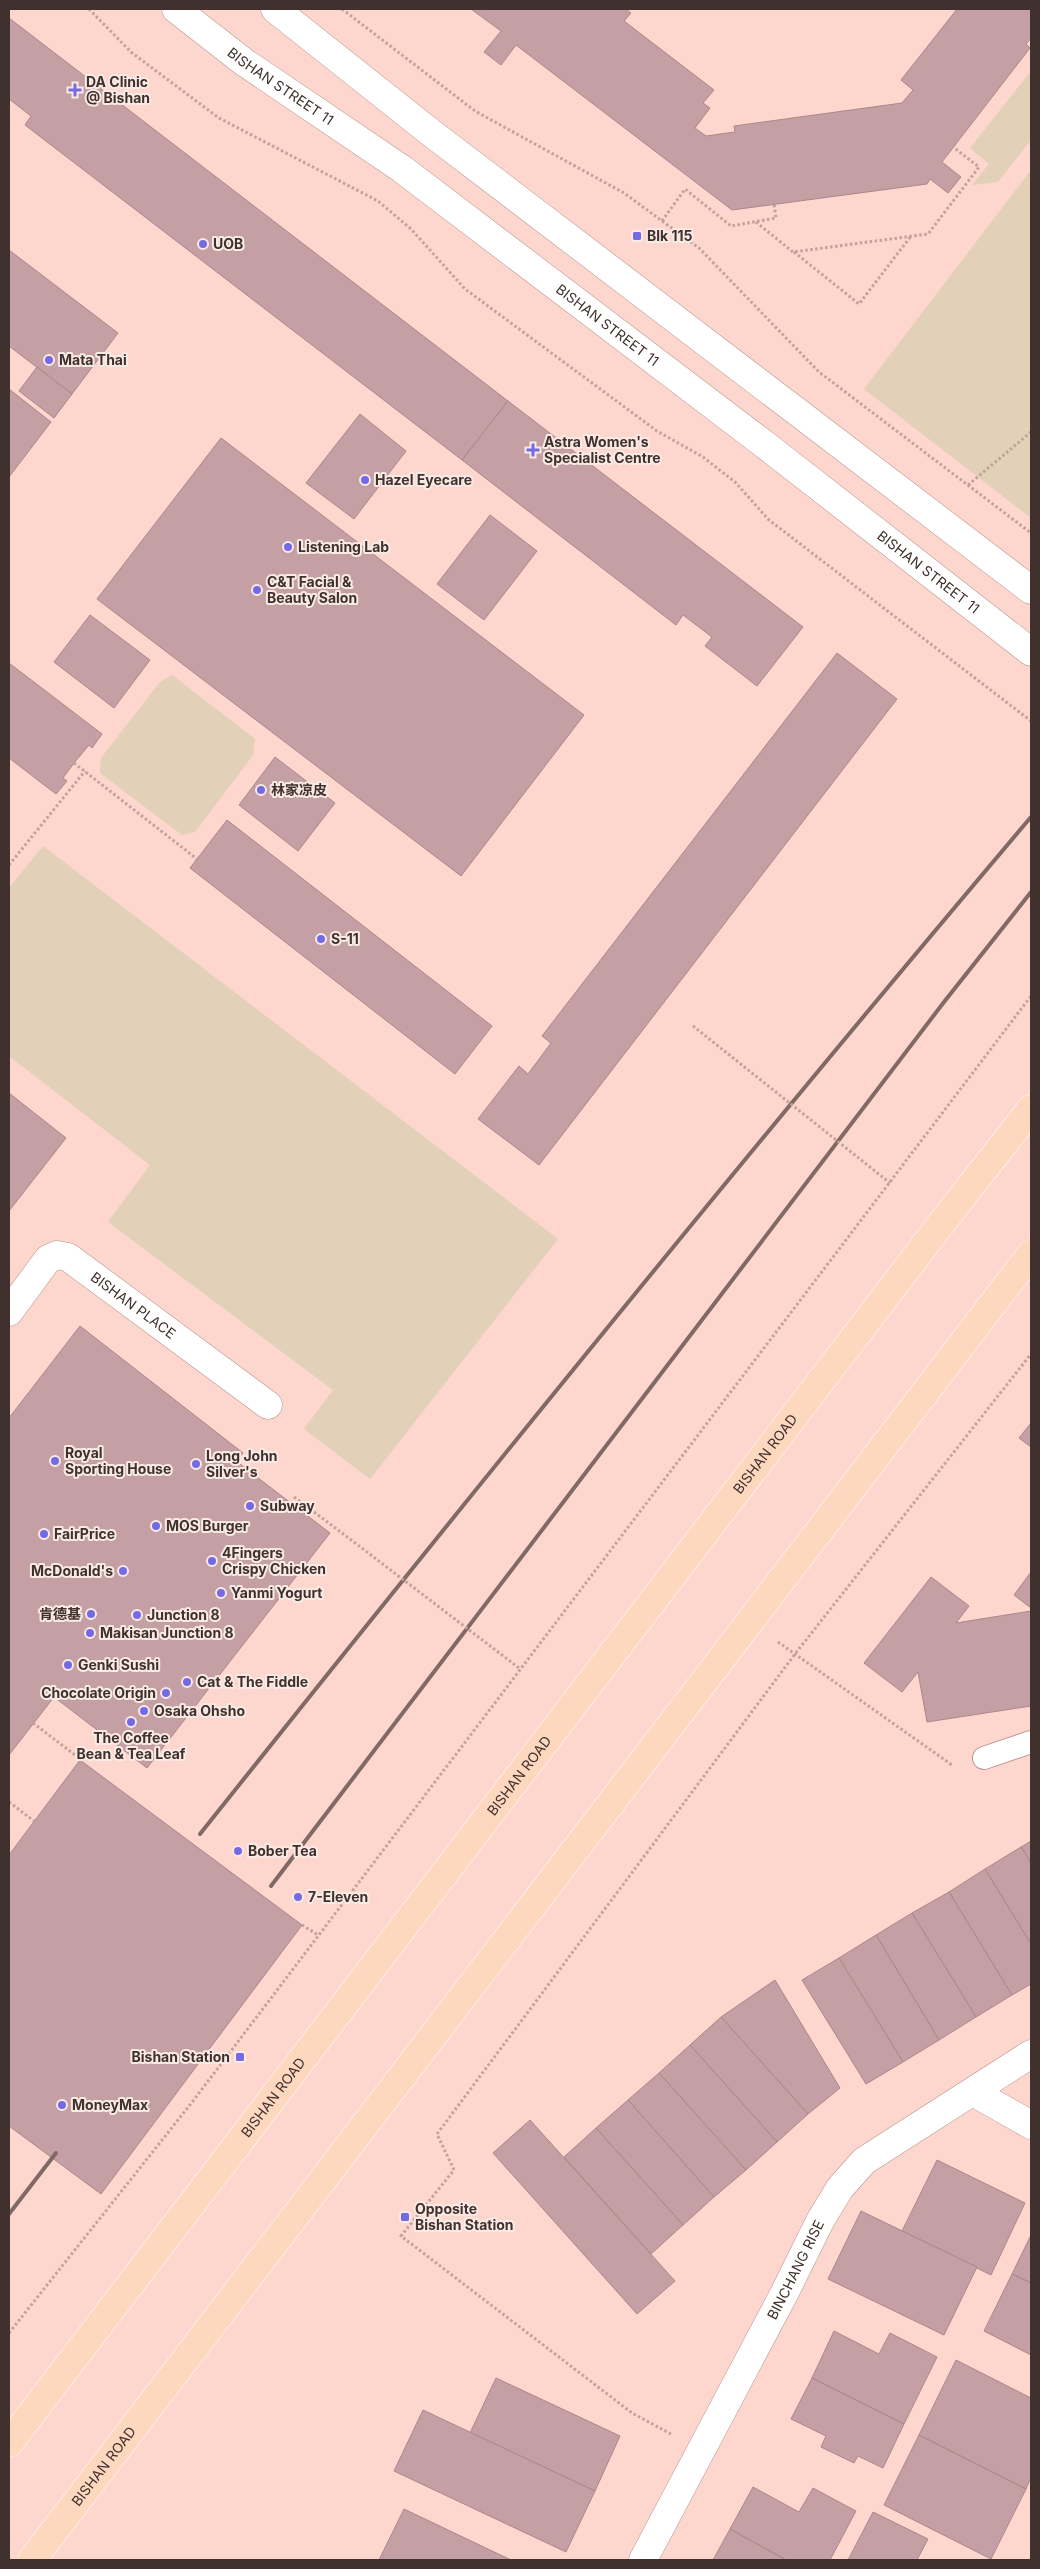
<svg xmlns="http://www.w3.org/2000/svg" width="1040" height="2569" font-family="Inter,'Noto Sans SC',sans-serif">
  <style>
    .green { fill: #e2d0b8 }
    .building { fill: #c49fa3; stroke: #ab878b }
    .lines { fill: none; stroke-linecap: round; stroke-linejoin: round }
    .service-casing { stroke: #b8948d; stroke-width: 24 }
    .minor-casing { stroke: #b8948d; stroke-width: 29 }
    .tertiary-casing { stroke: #b8948d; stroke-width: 29 }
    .primary-casing { stroke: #fff; stroke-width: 29 }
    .path { stroke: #c2a29c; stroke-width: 3; stroke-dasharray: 2.5 2.5; stroke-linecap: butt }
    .service { stroke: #fff; stroke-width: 22 }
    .minor { stroke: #fff; stroke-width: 28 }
    .tertiary { stroke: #fff; stroke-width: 28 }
    .primary { stroke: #fdd7be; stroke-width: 28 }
    .rail { stroke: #816a65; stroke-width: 4 }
    .path-bridge { stroke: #c2a29c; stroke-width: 3; stroke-dasharray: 2.5 2.5; stroke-linecap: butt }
    .poi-dot { fill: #746ae5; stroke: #f9eae6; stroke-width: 2 }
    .labels { text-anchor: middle; stroke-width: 4; stroke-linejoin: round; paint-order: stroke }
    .poi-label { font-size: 14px; font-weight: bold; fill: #40312e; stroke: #f9eae6; text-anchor: start }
    .street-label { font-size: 14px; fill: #40312e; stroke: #f9eae6 }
  </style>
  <rect width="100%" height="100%" fill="#fdd6ce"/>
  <!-- green -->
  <g class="green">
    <path d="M1031,71V140L998,182L972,185L989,164L970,148Z"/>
    <path d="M1031,170V518L864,389Z"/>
    <path d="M172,675L255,739L253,755L195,832L182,835L100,773L101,758L160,682Z"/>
    <path d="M43,846L558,1239L370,1479L304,1429L333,1390L108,1222L150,1165L9,1056V888Z"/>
  </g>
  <!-- building -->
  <g class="building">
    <path d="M471,9H625L631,13L624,21L714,90L703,103L710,108L695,128L706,136L735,132L734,126L902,103L913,90L901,80L957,9H1031V38L1026,44L1030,48L942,162L961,177L948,193L930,179L927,184L732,210L516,45L501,65L484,52L501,31Z"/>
    <path d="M9,18L508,401L462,460L25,125L31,116L9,99Z"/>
    <path d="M9,250L118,333L72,394L9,346Z"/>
    <path d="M37,367L72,394L54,418L19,391Z"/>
    <path d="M9,389L51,422L9,477Z"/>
    <path d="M508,401L803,627L757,686L705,646L712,637L683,615L676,625L462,460Z"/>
    <path d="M360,414L406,451L354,519L306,483Z"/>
    <path d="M221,438L584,715L461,876L97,599Z"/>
    <path d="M490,515L537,551L484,620L437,584Z"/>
    <path d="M90,615L150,660L114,708L54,662Z"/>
    <path d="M837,653L897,699L539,1165L478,1119L519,1066L528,1074L551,1043L542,1036Z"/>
    <path d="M9,663L102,734L92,748L89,745L74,763L63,778L67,781L56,794L9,758Z"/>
    <path d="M275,757L335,803L298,851L239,805Z"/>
    <path d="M227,820L492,1026L455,1074L190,868Z"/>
    <path d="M9,1093L66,1138L9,1211Z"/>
    <path d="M80,1326L243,1453L236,1461L330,1533L147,1768L54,1697L9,1755V1418Z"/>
    <path d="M1031,1423V1447L1019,1438Z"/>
    <path d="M1031,1572V1608L1014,1595Z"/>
    <path d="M931,1577L969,1606L956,1623L1031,1611V1706L927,1722L918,1672L902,1692L864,1663Z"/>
    <path d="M80,1760L302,1925L101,2194L9,2126V1855Z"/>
    <path d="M1031,1841V1863L1021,1847Z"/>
    <path d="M1021,1847L1031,1863V1944L985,1869Z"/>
    <path d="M985,1869L1031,1944V1984L1012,1995L949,1892Z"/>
    <path d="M949,1892L1012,1995L976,2017L912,1913Z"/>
    <path d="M912,1913L976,2017L939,2040L876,1935Z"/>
    <path d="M876,1935L939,2040L903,2062L839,1958Z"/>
    <path d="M839,1958L903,2062L866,2084L802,1980Z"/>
    <path d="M775,1980L840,2088L808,2114L721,2017Z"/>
    <path d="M721,2017L808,2114L777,2142L690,2045Z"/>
    <path d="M690,2045L777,2142L746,2170L659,2073Z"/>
    <path d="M659,2073L746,2170L714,2197L628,2100Z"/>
    <path d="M628,2100L714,2197L683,2225L596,2128Z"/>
    <path d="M530,2120L675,2281L637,2314L493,2153Z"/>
    <path d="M596,2128L683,2225L651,2254L564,2157Z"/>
    <path d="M937,2160L1025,2203L991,2275L902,2231Z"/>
    <path d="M861,2211L977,2267L944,2335L828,2279Z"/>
    <path d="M1031,2235V2283L1012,2274Z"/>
    <path d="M1012,2274L1031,2283V2355L984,2331Z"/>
    <path d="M834,2331L879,2354L890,2333L937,2357L904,2424L812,2378Z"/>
    <path d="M956,2360L1031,2398V2477L1026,2489L919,2435Z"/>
    <path d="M496,2378L620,2436L595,2491L470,2433Z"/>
    <path d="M812,2378L904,2424L883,2468L858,2456L854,2463L821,2447L826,2436L791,2419Z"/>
    <path d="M423,2410L595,2491L566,2552L394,2471Z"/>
    <path d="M919,2435L1026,2489L991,2559L884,2505Z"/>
    <path d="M753,2487L799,2512L813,2488L856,2511L830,2560H786L730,2529Z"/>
    <path d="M404,2509L511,2560H379Z"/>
    <path d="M873,2512L928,2539L917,2560H848Z"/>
    <path d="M730,2529L786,2560H713Z"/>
  </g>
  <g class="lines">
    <!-- service casing -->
    <g class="service-casing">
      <path id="service" d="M984,1758L1031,1742"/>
    </g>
    <!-- minor casing -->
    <g class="minor-casing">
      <g id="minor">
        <path id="s1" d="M9,1312L48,1259L57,1255L68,1257L268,1405"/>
        <path d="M973,2092L1031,2125"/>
        <path id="s2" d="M643,2560L785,2292L820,2221L840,2188L864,2161L1031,2054"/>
      </g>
    </g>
    <!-- tertiary casing -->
    <g class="tertiary-casing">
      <g id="tertiary">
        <path id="s3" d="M176,9L244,62L402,169L764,444L1031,652"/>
        <path d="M275,9L430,132L1031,590"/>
      </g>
    </g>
    <!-- primary casing -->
    <g class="primary-casing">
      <g id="primary">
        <path id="s4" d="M9,2443L941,1224L1031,1109"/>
        <path id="s5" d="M32,2560L1031,1254"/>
      </g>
    </g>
    <!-- path -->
    <g class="path">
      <path d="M89,9L131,52L219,118L378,201L411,229L465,289L657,431L703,457L735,482L769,520L1031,721"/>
      <path d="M342,9L475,111L624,193L699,248L819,372L1031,533"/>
      <path d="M662,221L685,189L731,226L776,218L774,204"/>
      <path d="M756,222L793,252L928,234L979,167L953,147"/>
      <path d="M794,252L859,304L911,236"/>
      <path d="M968,485L1031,432"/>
      <path d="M74,763L197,859"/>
      <path d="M9,865L85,771"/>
      <path d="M294,1497L346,1536"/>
      <path d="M778,1642L952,1765"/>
      <path d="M33,1723L79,1758"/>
      <path d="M9,1802L34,1821"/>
      <path d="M302,1925L318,1935"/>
      <path d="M9,2333L193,2101L1031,996"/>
      <path d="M671,2434L632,2413L401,2236L454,2170L437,2134L795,1654L1031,1354"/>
    </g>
    <!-- service -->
    <use href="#service" class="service"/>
    <!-- minor -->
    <use href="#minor" class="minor"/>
    <!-- tertiary -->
    <use href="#tertiary" class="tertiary"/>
    <!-- primary -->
    <use href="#primary" class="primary"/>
    <!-- rail -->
    <g class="rail">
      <path d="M200,1834C473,1491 748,1151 1031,817"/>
      <path d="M271,1886L944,1002L1031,892"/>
      <path d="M9,2214L56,2153"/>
    </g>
    <!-- path-bridge -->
    <g class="path-bridge">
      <path d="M693,1026L890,1183"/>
      <path d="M346,1536L519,1668"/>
    </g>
  </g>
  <!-- markers -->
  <g class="poi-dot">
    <path d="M72.5 82.5h5v5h5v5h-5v5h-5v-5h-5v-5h5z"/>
    <rect x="632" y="231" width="10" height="10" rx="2.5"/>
    <circle cx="203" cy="244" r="5"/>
    <circle cx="49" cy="360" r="5"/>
    <path d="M530.5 442.5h5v5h5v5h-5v5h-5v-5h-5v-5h5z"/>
    <circle cx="365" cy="480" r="5"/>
    <circle cx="288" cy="547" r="5"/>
    <circle cx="257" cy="590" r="5"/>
    <circle cx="261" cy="790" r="5"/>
    <circle cx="321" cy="939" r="5"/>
    <circle cx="55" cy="1461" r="5"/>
    <circle cx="196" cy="1464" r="5"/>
    <circle cx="250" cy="1506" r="5"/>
    <circle cx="156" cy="1526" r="5"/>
    <circle cx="44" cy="1534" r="5"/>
    <circle cx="212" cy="1561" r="5"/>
    <circle cx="123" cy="1571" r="5"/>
    <circle cx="221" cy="1593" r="5"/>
    <circle cx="91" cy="1614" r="5"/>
    <circle cx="137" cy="1615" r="5"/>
    <circle cx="90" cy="1633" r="5"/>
    <circle cx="68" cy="1665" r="5"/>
    <circle cx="187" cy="1682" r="5"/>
    <circle cx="166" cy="1693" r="5"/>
    <circle cx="144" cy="1711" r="5"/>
    <circle cx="131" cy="1722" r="5"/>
    <circle cx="238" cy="1851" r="5"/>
    <circle cx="298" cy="1897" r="5"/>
    <rect x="235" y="2052" width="10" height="10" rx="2.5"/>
    <circle cx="62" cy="2105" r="5"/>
    <rect x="400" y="2212" width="10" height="10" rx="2.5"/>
  </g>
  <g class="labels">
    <!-- poi labels -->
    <g class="poi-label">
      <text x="86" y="87">DA Clinic<tspan x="86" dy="16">@ Bishan</tspan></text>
      <text x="647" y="241">Blk 115</text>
      <text x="213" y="249">UOB</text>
      <text x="59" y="365">Mata Thai</text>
      <text x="544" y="447">Astra Women's<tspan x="544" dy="16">Specialist Centre</tspan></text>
      <text x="375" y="485">Hazel Eyecare</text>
      <text x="298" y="552">Listening Lab</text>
      <text x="267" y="587">C&amp;T Facial &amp;<tspan x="267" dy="16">Beauty Salon</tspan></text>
      <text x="271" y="795">林家凉皮</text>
      <text x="331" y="944">S-11</text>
      <text x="65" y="1458">Royal<tspan x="65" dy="16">Sporting House</tspan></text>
      <text x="206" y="1461">Long John<tspan x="206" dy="16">Silver's</tspan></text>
      <text x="260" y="1511">Subway</text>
      <text x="166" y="1531">MOS Burger</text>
      <text x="54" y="1539">FairPrice</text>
      <text x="222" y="1558">4Fingers<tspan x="222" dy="16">Crispy Chicken</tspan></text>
      <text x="113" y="1576" text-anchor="end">McDonald's</text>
      <text x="231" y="1598">Yanmi Yogurt</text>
      <text x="81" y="1619" text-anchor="end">肯德基</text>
      <text x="147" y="1620">Junction 8</text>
      <text x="100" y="1638">Makisan Junction 8</text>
      <text x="78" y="1670">Genki Sushi</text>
      <text x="197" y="1687">Cat &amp; The Fiddle</text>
      <text x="156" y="1698" text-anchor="end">Chocolate Origin</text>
      <text x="154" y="1716">Osaka Ohsho</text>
      <text x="131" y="1743" text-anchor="middle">The Coffee<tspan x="131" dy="16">Bean &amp; Tea Leaf</tspan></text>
      <text x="248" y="1856">Bober Tea</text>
      <text x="308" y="1902">7-Eleven</text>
      <text x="230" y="2062" text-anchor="end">Bishan Station</text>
      <text x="72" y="2110">MoneyMax</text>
      <text x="415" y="2214">Opposite<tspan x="415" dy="16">Bishan Station</tspan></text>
    </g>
    <!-- street labels -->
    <g class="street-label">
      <text dy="5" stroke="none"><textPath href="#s3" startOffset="130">BISHAN STREET 11</textPath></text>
      <text dy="5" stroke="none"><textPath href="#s3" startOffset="535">BISHAN STREET 11</textPath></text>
      <text dy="5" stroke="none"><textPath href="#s3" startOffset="940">BISHAN STREET 11</textPath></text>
      <text dy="5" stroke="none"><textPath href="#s1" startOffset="168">BISHAN PLACE</textPath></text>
      <text dy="5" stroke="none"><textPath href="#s4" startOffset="1245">BISHAN ROAD</textPath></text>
      <text dy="5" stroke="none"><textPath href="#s4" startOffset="840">BISHAN ROAD</textPath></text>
      <text dy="5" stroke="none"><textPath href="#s4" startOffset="435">BISHAN ROAD</textPath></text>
      <text dy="5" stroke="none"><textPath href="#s2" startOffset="328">BINCHANG RISE</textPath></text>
      <text dy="5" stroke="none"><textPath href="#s5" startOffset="118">BISHAN ROAD</textPath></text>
    </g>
  </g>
  <!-- border -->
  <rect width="1040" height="2569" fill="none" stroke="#40312e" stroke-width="20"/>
</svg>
